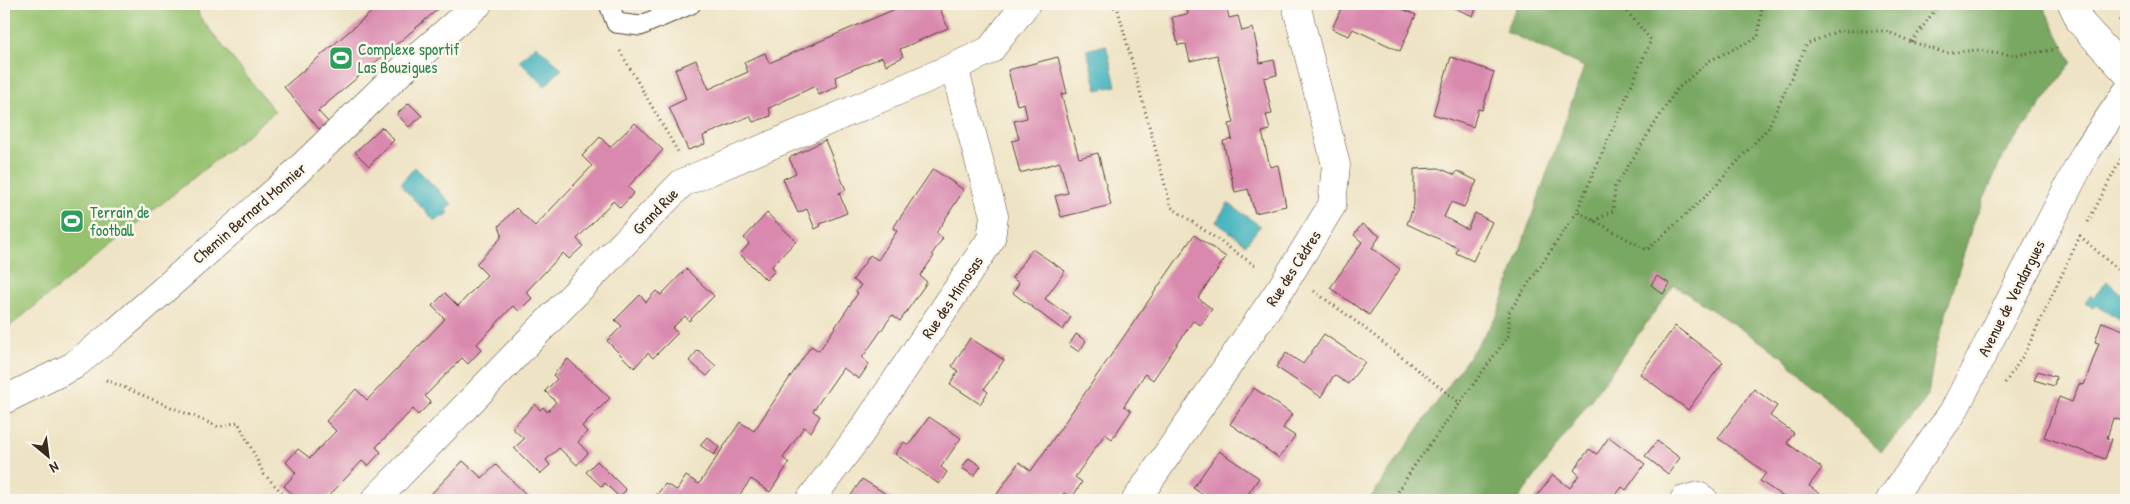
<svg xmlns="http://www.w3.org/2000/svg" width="2130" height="504" font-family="'Patrick Hand',sans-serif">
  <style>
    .green { fill: #96c270; stroke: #687647 }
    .forest { fill: #78a862; stroke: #5a6940 }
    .water { fill: #44b4bd; stroke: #406f6e }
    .building { fill: #d988ae }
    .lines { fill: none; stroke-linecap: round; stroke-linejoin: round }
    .lane-casing { stroke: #564637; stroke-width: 21 }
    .street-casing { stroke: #564637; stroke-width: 29 }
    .secondary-casing { stroke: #564637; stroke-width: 29 }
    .path { stroke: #564637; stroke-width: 3; stroke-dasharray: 1 4; stroke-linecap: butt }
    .lane { stroke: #fff; stroke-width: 19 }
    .street { stroke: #fff; stroke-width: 28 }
    .secondary { stroke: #fff; stroke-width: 28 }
    .labels { text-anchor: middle; stroke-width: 5; stroke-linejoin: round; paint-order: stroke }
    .leisure-label { font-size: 16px; fill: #27864d; stroke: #fbf7ec; text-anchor: start }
    .street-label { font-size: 16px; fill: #3b2a1e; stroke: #fbf7ec }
  </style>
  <rect width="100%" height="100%" fill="#fbf7ec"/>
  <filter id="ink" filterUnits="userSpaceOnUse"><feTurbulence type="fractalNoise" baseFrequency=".02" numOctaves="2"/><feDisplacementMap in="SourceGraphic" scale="10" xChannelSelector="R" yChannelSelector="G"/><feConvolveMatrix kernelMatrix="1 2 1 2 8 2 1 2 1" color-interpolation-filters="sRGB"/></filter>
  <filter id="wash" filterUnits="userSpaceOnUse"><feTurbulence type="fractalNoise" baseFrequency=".0096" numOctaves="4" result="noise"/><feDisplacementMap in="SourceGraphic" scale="20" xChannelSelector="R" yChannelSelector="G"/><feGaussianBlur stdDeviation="1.12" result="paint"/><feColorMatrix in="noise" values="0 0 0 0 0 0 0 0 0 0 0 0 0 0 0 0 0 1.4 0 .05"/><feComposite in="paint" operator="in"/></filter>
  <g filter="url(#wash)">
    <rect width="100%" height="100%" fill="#eee3c4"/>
    <!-- green -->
    <path class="green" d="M4,4H197L199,16L275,112L4,331Z"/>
    <!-- forest -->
    <path class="forest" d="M1518,4H2042L2072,62L2002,158L1972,226L1935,351L1928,395L1909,422L1881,452L1782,356L1674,285L1518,500H1369L1497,316L1584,67L1505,31Z"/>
    <!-- water -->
    <g class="water">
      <path d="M536,45L562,69L545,86L519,61Z"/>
      <path d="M1106,45L1116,86L1097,90L1087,50Z"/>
      <path d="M415,167L452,204L446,209L449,212L444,218L442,216L435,221L403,188L401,183Z"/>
      <path d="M1228,203L1260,226L1246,244L1216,222Z"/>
      <path d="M2107,281L2126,299V316L2122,321L2096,305L2093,308L2085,302L2090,295L2094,297Z"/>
    </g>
    <g id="blocks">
      <!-- building -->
      <g class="building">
        <path d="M381,4H444L318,111L328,122L319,129L284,87Z"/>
        <path d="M907,4H938L948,28L900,49L903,57L886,65L882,57L835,77L838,86L819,95L815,86L769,108L771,116L753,122L750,116L703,136L705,144L688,150L669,107L686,99L675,69L696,60L709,89L748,72L744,62L765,53L769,63Z"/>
        <path d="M1186,4H1226L1229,18L1238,16L1242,31L1253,28L1260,63L1274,60L1277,75L1264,78L1272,114L1266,115L1270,130L1262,132L1270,167L1278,165L1286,206L1255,213L1248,189L1235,192L1223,141L1232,139L1229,124L1234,123L1217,55L1190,61L1186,44L1178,45L1172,17L1188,14Z"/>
        <path d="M1343,4H1391L1416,15L1400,51L1353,29L1349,36L1332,29Z"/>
        <path d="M1445,4H1471L1477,7L1473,16Z"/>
        <path d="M1058,57L1067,93L1061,94L1079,158L1098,153L1111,205L1061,217L1055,196L1068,193L1060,162L1020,173L1012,141L1019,139L1014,121L1027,118L1024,103L1017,105L1008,70Z"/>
        <path d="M1451,57L1494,72L1482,110L1478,109L1473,127L1433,114Z"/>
        <path d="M409,103L422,116L409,127L397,114Z"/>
        <path d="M635,123L663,150L628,187L634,193L620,208L613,201L577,239L583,246L569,259L563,253L526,292L532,298L519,311L513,306L477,344L482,349L468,364L462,358L425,396L431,402L418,415L413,409L376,447L381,452L368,466L362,461L326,499L328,500H299L284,486L296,473L286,462L298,449L310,458L336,431L326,421L356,389L367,400L445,319L432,306L445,293L458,306L487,275L476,264L500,239L502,234L499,226L516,208L535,226L592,166L582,156L600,137L610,147Z"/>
        <path d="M382,127L394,140L369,166L355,152Z"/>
        <path d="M825,140L846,190L839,193L847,213L820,224L821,226L815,229L807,209L798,213L783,179L796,173L789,158Z"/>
        <path d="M1439,168L1455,175L1457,171L1477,181L1464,207L1451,202L1444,217L1467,229L1475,213L1492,222L1473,261L1456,253L1458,248L1407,224L1414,205V169Z"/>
        <path d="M933,169L964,190L936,233L943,238L932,254L934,256L920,276L927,282L900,321L892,315L862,358L869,364L859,379L843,368L813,411L820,416L811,432L804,427L783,458L789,463L770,492L751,479L736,500H653L665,484L677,490L686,476L699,484L740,422L754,431L811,346L819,351L858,293L856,292L861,285L853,280L870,255L878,260L897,231L893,228Z"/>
        <path d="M767,213L796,241L772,266L775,271L766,280L740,254L749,244L744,238Z"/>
        <path d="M1362,224L1380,236L1372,248L1400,269L1369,315L1330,288L1362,242L1354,235Z"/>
        <path d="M1194,235L1226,257L1198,298L1212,309L1201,325L1193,321L1153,380L1145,374L1124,406L1131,411L1112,439L1105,434L1075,477L1082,482L1072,498L1064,493L1059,500L1054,497L1052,500H993L1019,462L1031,471Z"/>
        <path d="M1032,249L1065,271L1045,299L1071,317L1063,330L1013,293L1019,283L1012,278Z"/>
        <path d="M686,269L714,296L689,321L685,316L672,328L678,333L653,358L648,353L634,368L607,341L622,326L615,320L640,295L646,302L656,291L661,295Z"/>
        <path d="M1657,276L1670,284L1663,294L1651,285Z"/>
        <path d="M2102,322L2126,331V422L2113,418L2107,438L2112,439L2105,459L2044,437L2059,397L2072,402L2079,384L2084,385L2099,343L2095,342Z"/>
        <path d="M1675,326L1723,362L1688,410L1640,374Z"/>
        <path d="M1076,334L1086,341L1079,352L1069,345Z"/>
        <path d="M1324,334L1365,362L1348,384L1334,375L1321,397L1276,367L1286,353L1303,364Z"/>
        <path d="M970,338L1004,360L984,389L988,392L980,404L950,384L958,371L952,366Z"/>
        <path d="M698,350L716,366L707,376L689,361Z"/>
        <path d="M568,359L610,398L582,426L587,432L578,442L588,453L577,465L559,448L546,460L550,465L540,474L514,448L524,439L512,428L535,404L540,410L543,407L547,412L556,402L545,391L557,379L553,375Z"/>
        <path d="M2038,371L2056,377L2054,386L2034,380Z"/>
        <path d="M1254,388L1292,414L1283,428L1295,436L1279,458L1230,424Z"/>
        <path d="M1754,389L1777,406L1770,416L1794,433L1787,443L1822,468L1809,486L1822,495L1818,500H1788L1760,481L1766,473L1718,438Z"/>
        <path d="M929,417L961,438L941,467L947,472L939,484L895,454L904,442L909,445Z"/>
        <path d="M707,437L719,447L714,455L700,445Z"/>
        <path d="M1609,437L1645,464L1626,490L1622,487L1612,500H1534L1553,475L1570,488L1579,475L1574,470L1589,449L1597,454Z"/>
        <path d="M1657,441L1680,458L1668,474L1645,456Z"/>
        <path d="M1219,451L1259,478L1244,500H1211L1193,488Z"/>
        <path d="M969,458L981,466L974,476L962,468Z"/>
        <path d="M463,461L482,478L496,465L532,500H433L429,496Z"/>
        <path d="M597,461L626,490L619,497L605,483L602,487L586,472Z"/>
        <path d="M862,479L875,487L895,500H848Z"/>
      </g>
    </g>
  </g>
  <g filter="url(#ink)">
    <use href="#blocks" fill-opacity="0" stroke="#564637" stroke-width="1"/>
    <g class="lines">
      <!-- lane casing -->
      <g class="lane-casing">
        <path id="lane" d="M609,4L616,23L640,26L691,4"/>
      </g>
      <!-- street casing -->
      <g class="street-casing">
        <g id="street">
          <path d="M2072,4L2081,23L2126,72"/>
          <path d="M4,400L73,366L117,331L285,183L398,74L478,4"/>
          <path d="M375,500L682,183L954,67L990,50L1026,4"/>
          <path d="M810,500L860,434L991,239L994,216L954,67"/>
          <path d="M1136,500L1283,285L1332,205L1336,165L1296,4"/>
          <path d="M1684,500L1698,496L1704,500"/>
        </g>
      </g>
      <!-- secondary casing -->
      <g class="secondary-casing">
        <path id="secondary" d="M1890,500L1953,412L2086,152L2126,93"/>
      </g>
      <!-- path -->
      <g class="path">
        <path d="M1110,4L1118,10L1171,207L1257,267"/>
        <path d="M1621,4L1651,40L1577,211L1647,250L1705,197L1768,128L1807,44L1838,31H1886L1912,42L1945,53L1979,50L1992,53L2015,55L2053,50L2060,46"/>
        <path d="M2119,21L2126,15"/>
        <path d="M1912,42L1939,4"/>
        <path d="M620,51L678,152"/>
        <path d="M1594,221L1613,211L1615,187L1676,90L1709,61L1758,37L1762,4"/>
        <path d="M2088,222L2122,157"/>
        <path d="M1314,291L1354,320L1460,403"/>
        <path d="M106,380L219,427L238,422L264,474L289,500"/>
        <path d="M2005,383L2025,353L2080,236L2126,277"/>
        <path d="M1393,500L1412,469L1509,335V312L1577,212"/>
      </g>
      <!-- lane -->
      <use href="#lane" class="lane"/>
      <!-- street -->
      <use href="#street" class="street"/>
      <!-- secondary -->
      <use href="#secondary" class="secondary"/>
    </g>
  </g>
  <!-- icons -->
  <defs>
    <g id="stadium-square" transform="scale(1.25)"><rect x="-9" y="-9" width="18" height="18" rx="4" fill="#2e9e5b" stroke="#fbf7ec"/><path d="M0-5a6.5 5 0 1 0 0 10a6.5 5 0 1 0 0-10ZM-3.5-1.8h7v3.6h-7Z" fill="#fff"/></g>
  </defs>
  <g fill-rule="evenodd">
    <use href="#stadium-square" x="341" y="58"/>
    <use href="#stadium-square" x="72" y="221"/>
  </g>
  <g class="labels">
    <!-- leisure labels -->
    <g class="leisure-label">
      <text x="358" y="55">Complexe sportif<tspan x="358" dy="18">Las Bouzigues</tspan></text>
      <text x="90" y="218">Terrain de<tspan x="90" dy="18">football</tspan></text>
    </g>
    <!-- street labels -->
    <g class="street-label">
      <text transform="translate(655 211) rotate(-46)" y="6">Grand Rue</text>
      <text transform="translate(249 213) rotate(-41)" y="6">Chemin Bernard Monnier</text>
      <text transform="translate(1293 268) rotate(-57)" y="6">Rue des Cèdres</text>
      <text transform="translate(952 297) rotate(-56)" y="6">Rue des Mimosas</text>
      <text transform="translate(2011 298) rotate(-63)" y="6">Avenue de Vendargues</text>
    </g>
  </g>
  <!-- margin -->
  <rect width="2130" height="504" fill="none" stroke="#fbf7ec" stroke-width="20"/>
  <!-- north arrow -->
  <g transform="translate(48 456) rotate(151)" stroke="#fbf7ec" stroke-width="4" paint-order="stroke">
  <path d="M0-4L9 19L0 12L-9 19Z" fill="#3b2a1e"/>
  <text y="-8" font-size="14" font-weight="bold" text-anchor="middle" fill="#3b2a1e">N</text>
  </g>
</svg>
